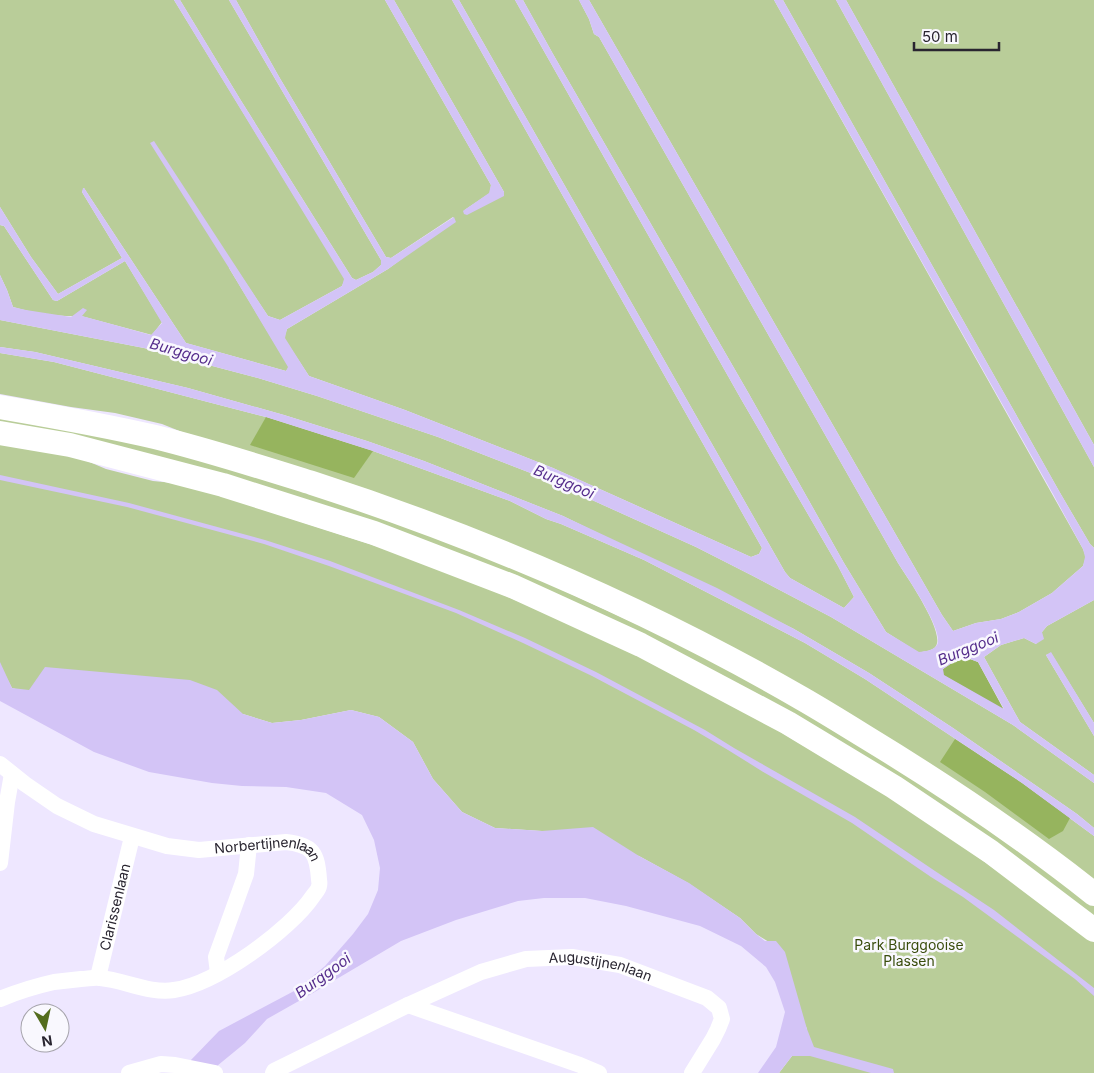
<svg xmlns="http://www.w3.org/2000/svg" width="1094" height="1073" font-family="Inter,sans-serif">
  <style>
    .green { fill: #b9cd99 }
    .forest { fill: #96b45e }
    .water { fill: #d3c4f6; fill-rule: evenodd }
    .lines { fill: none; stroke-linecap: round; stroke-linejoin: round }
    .minor { stroke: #fff; stroke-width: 16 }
    .highway { stroke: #fff; stroke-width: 24 }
    .labels { text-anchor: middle; stroke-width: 5; stroke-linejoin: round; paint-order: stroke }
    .street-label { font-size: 14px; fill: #292530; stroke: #f9f8fe }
    .park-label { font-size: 14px; fill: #3a4d0d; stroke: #f9f8fe }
    .water-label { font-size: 15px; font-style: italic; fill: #552d8c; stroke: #f9f8fe }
  </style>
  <rect width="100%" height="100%" fill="#eee7ff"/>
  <!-- green -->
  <g class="green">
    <path d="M0,0H174L345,279L342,286L280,320L268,316L234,265L229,268L289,367L286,371L186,343L84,188L82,192L122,258L58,294L31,257L0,207Z"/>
    <path d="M180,0H229L381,260V265L373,272L356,280L352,278L240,99Z"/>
    <path d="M236,0H385L491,185L490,193L463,211L504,192L394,0H452L762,548L759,554L751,557L553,468L405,410L309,376L284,338L287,329L388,269L454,220L453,217L391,258L386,257L278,75Z"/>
    <path d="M459,0H515L741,399L838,566L854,597L844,608L790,578L785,572Z"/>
    <path d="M523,0H579L589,19L594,34L599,37L898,563C907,577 945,632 936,646C933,651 924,651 919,653L886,632L844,563L749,394L553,54Z"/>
    <path d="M589,0H774L1083,549L1086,557L1083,566L1052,593L1019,612L1001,619L976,623L953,631L942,615Z"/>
    <path d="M783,0H836L1094,467V548L1090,544L1059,491Z"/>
    <path d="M846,0H1094V445Z"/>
    <path d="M0,225L4,226L53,300L57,301L125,261L162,322L152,335L81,316C59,317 34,313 13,307L7,290L0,275Z"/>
    <path d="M0,320L144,348L258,378L317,396L438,437L541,477L696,547L753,576L831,617L1013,725L1094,783V828L1077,814L953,728L869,673L794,629L563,516L424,461L367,441L284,415L188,388L35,352L0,347Z"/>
    <path d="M0,353L54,362L266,417L373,451L510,501L546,519L561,524L644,560L805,643L865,679L1022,783L1094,836V882L759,664L162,424L115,413L71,407L0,394Z"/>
    <path d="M0,414L223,463L482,553L717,661L932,786L1094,902V920L593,612L0,425Z"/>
    <path d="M0,441L73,455L106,469L153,481L184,484L422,561L587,630L731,702L927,820L1094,941V1073H779L792,1056L807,1029L769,942L756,934L740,918L688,883L670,873L639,856L542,831L495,828L462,812L433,779L413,742L379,717L351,710L301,720L272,723L243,714L30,693L12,688L0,665Z"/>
    <path d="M1094,600V723L1051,653L1046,655L1094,736V775L1020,722L984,657L1001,645L1024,638L1036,644L1042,632L1047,626Z"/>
  </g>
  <!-- forest -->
  <g class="forest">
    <path d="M266,417L373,451L354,478L250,445Z"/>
    <path d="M962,656L978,662L1004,710L943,675V669Z"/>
    <path d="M955,739L1022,783L1070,818L1063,831L1049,839L985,792L940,762Z"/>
  </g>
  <!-- water -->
  <g class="water">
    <path d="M174,0H180L240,99L352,278L356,280L373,272L381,265V260L229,0H236L278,75L386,257L391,258L454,217L456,222L388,269L287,329L285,338L309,376L405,410L553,468L751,557L759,554L762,548L452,0H459L785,572L790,578L844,608L854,597L838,566L741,399L515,0H523L553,54L749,394L844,563L886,632L919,652C925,651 933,651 937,645C945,632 907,577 898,563L599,37L594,34L589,19L579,0H589L942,615L953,631L976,623L1001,619L1019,612L1052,593L1083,566L1085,557L1083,549L1053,494L774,0H783L1059,491L1090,544L1094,548V600L1047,626L1042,632L1044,639L1036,644L1024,638L1001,645L984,657L1020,722L1094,775V783L1013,725L831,617L753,576L696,547L541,477L438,437L317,396L258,378L144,348L0,320V275L7,290L13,307L26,310L71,317L83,308L87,310L82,316L151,335L162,323L125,261L57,301L53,300L4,226L0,225V207L31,257L58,294L122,258L82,192L83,188H84L186,343L286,371L288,367L229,268L150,143L154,141L268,316L280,320L342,286L344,279ZM962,656L978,662L1004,709L944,675L943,669Z"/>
    <path d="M385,0H394L504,192V196L467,215L464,214L463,211L489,193L491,185Z"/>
    <path d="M836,0H846L1094,445V467Z"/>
    <path d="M0,347L35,352L188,388L284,415L367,441L424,461L563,516L717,588L794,629L869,673L953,728L1077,814L1094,828V836L1022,783L865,679L805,643L644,560L561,524L546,519L510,501L373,451L266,417L54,362L0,353Z"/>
    <path d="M0,475L129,503L265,540L330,561L459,610L525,638L596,672L705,730L734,748L855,817L935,871L994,910L1094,988V996L1075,979L963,897L931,877L852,823L765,773L728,750L694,730L592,676L523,643L456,613L329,566L264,544L127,507L0,480Z"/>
    <path d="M1051,652L1094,723V736L1046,655Z"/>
    <path d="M0,662L12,688L29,690L45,667L190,680L217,690L243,714L272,723L301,720L351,710L379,717L413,742L433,779L462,812L495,828L542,831L593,827L639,856L689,883L740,918L756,934L765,941H776L785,952L807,1029L814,1047L893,1069L894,1073H871L810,1056H792L779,1073H758L776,1047L785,1012L775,982L766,967L741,946L700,926L626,906L585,898H544L518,901L456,920L401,941L313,993L267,1019L245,1043L217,1066L190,1061L219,1031L296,990L325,966L353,934L368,914L378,890L380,868L374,840L362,815L326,793L286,787L242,786L212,783L149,772L94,752L0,701Z"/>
  </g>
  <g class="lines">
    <!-- minor -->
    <g class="minor">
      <path id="s1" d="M0,764L25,784L57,806L94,824L167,846L199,850L286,842C313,845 317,853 319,879C319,881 320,884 319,886C319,889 315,893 313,896C290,930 216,984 174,990C150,994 124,980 100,978C94,977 87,979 81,979C72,980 63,981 54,982C36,986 17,992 0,999"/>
      <path d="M0,863L7,802L12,774"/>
      <path d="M218,973L216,957L246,874L249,845"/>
      <path id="s2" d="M98,977L132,837"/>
      <path d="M408,1005L580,1065L599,1073"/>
      <path d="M129,1073L161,1064L175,1065L215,1073"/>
      <path id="s3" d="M273,1073L274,1071L408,1005L481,972L526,959L572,957L620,965L707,998L719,1008L722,1019L718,1029L713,1039L692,1073"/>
    </g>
    <!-- highway -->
    <g class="highway">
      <path d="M0,407C52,416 104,425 155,437C208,450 261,467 312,483C482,538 647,609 801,698C822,710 843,723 864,736C943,784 1021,836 1094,894"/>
      <path d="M0,433L70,445L223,485L374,533L512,586L641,645L788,723L894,787L991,852L1094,930"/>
    </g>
  </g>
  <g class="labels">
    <!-- street labels -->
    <g class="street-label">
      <text dy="5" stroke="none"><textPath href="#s1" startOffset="291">Norbertijnenlaan</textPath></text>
      <text dy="5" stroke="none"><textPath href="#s2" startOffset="72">Clarissenlaan</textPath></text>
      <text dy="5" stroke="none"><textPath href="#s3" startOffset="354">Augustijnenlaan</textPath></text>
    </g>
    <!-- park labels -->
    <g class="park-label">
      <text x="909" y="950">Park Burggooise<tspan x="909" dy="16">Plassen</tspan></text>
    </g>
    <!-- water labels -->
    <g class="water-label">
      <text transform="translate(181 352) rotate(16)" y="5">Burggooi</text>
      <text transform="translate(564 482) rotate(23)" y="5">Burggooi</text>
      <text transform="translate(968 649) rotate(-22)" y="5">Burggooi</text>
      <text transform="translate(323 976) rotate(-36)" y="5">Burggooi</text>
    </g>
  </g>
  <!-- north arrow -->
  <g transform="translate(45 1028) rotate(171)"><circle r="24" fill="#f9f8fe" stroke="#a6a4ac"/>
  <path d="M0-4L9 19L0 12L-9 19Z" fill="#546d1e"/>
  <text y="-8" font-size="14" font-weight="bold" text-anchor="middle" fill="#292530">N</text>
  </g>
  <!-- scale -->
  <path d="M914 42v8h85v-8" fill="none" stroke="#292530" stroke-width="2.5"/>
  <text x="922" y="42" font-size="15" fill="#292530" stroke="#f9f8fe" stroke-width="4" paint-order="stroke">50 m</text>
</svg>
